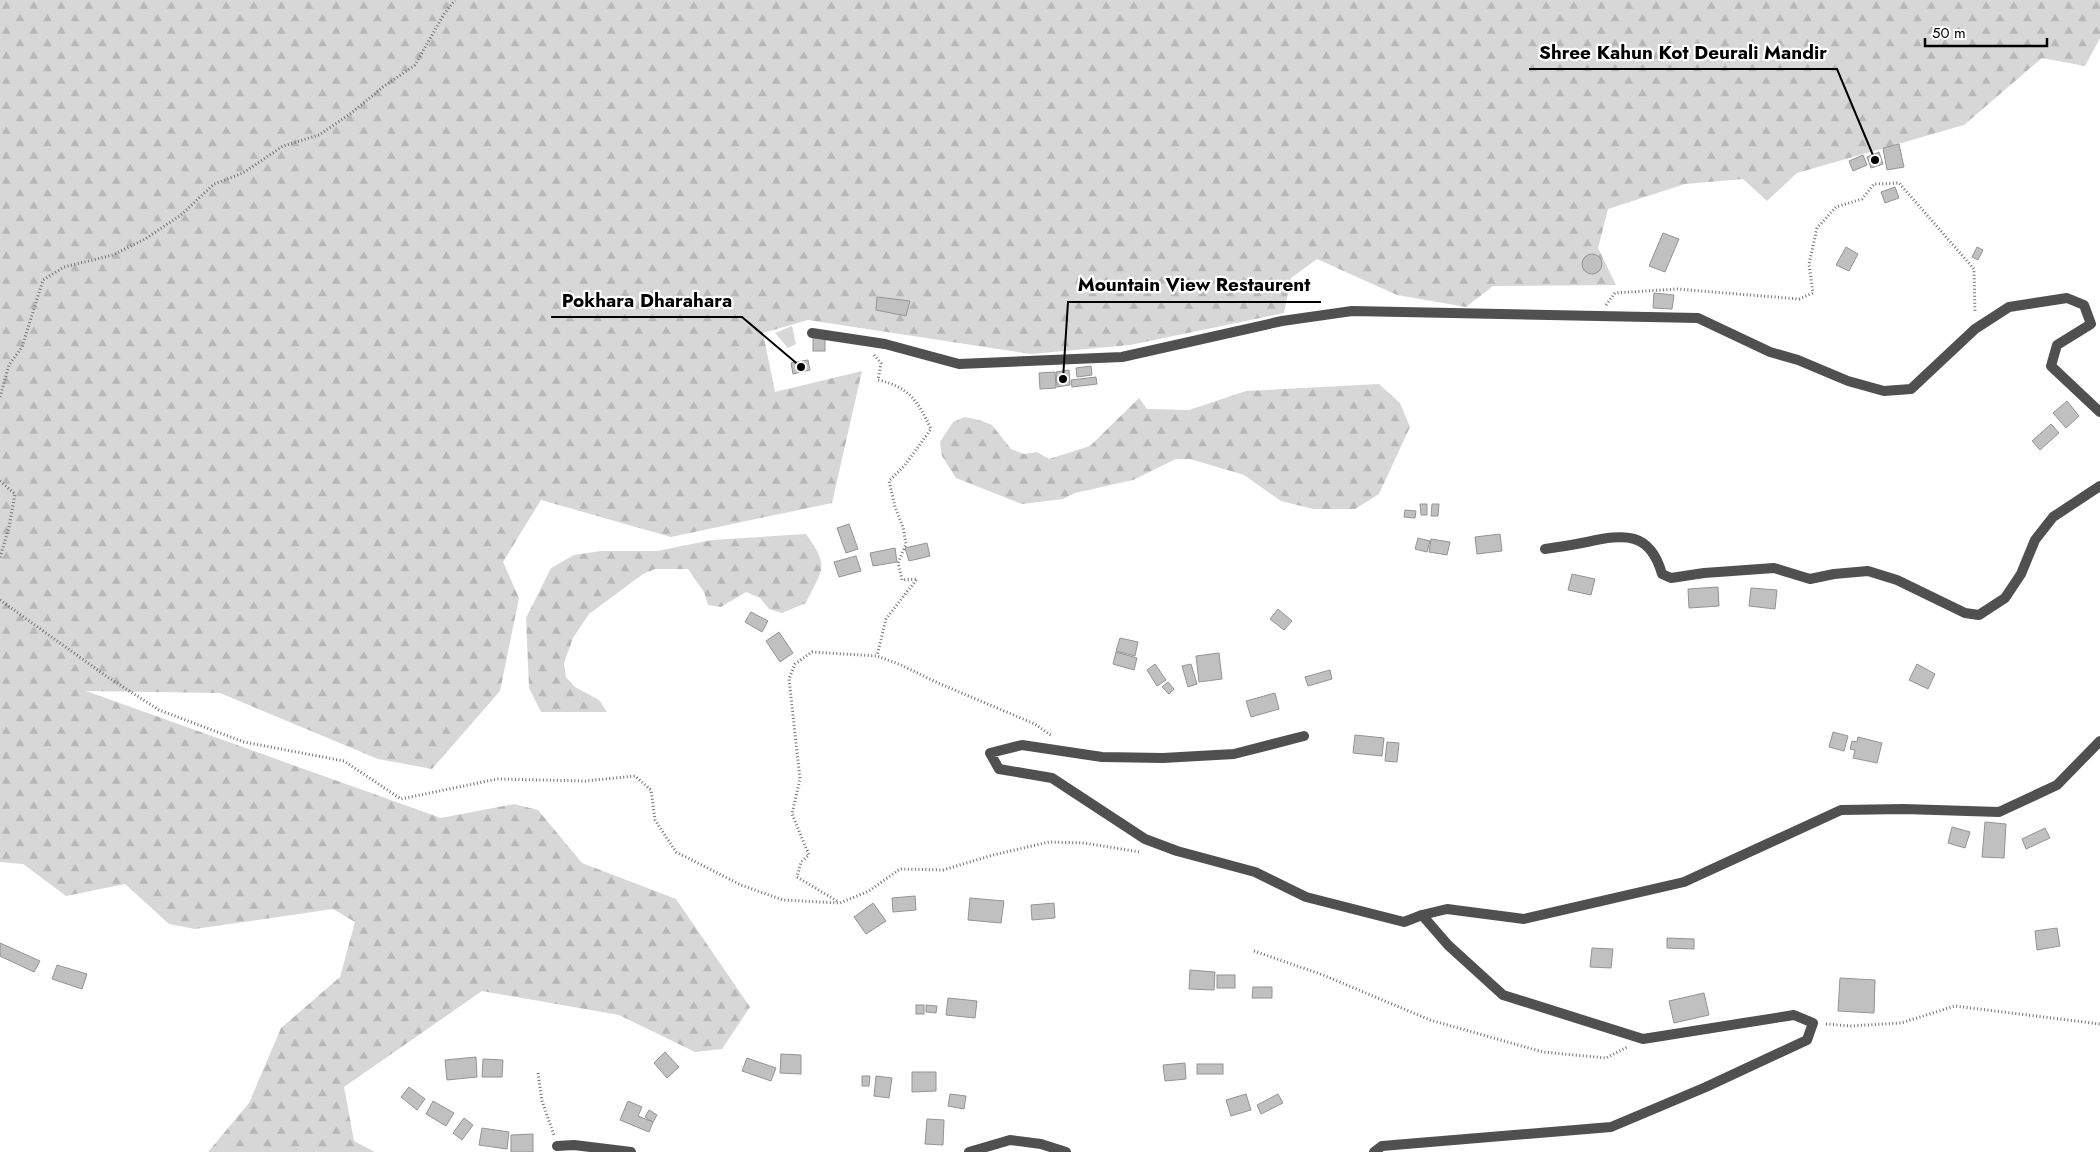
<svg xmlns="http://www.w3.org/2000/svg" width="2100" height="1152" font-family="Jost,sans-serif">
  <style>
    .forest { fill: url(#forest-firs) }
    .pitch { fill: #d7d7d7 }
    .building { fill: #c0c0c0; stroke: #949494 }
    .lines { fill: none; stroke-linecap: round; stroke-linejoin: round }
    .path { stroke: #727272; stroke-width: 3; stroke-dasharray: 1 2.5; stroke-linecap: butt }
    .minor { stroke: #505050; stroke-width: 10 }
    .leader { fill: none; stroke: #000; stroke-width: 2 }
    .callout-dot { fill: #000; stroke: #fff; stroke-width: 2 }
    .callout-label { font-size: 19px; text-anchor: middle; font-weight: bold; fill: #000; stroke: #fff; stroke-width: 4.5; stroke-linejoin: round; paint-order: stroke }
  </style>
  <defs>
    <pattern id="forest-firs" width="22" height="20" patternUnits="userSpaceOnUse" patternTransform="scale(1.25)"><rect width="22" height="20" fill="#d7d7d7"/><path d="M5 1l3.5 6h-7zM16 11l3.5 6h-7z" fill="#b7b7b7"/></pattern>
  </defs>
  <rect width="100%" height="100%" fill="#fff"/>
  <!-- forest -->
  <g class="forest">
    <path d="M0,0H2100V38L2085,66L2042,58L1964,125L1797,173L1767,201L1743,179L1685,184L1608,209L1598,248L1616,285L1493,286L1466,307L1397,295L1317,259L1291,278L1284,313L1130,345L1031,354L808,320L763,333L775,392L862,371L832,503L671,537L541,500L503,562L519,598L500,691L432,769L378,759L220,693L86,691L441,818L514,804L538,810L582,863L676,899L750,1007L722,1049L695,1052L619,1015L482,991L344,1087L354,1141L375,1152H208L249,1103L281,1028L340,977L355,922L333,909L195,929L169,924L125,884L66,896L23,864L0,862Z"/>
    <path d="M1379,384L1400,403L1410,427L1379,494L1355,509H1313L1281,501L1244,475L1190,459H1176L1133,480L1075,493L1063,499L1022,504L956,478L942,456L940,442L953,422L965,417L979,420L992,425L1011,449L1024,454L1037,452L1049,459L1090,446L1139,398L1147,409L1189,410L1246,391Z"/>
    <path d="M806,534C830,568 823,567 806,603L782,613L769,609L760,598L746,592L721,607L708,605L704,592L688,569H655L643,574L589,614L573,638L564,663L566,677L575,687L599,700L607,712H541L529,688L526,618L551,568L574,555L601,551H657L712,540Z"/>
  </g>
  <!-- pitch -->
  <path class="pitch" d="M792,326L796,344L788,348L775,333Z"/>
  <!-- building -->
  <g class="building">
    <path d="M1899,144L1904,167L1887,170L1883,148Z"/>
    <path d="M1879,152L1883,164L1871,168L1867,157Z"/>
    <path d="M1863,155L1867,165L1853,171L1849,161Z"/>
    <path d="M1895,187L1899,198L1885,203L1881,192Z"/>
    <path d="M1663,233L1679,239L1665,272L1649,266Z"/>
    <path d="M1846,247L1858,254L1849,271L1836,265Z"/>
    <path d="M1977,247L1983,250L1978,260L1972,257Z"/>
    <circle cx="1592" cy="264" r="10"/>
    <path d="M1654,293L1674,295L1672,309L1653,308Z"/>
    <path d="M877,297L910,301L906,316L876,310Z"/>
    <rect x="813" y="337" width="12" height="14"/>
    <path d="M808,360L810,370L793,374L791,363Z"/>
    <path d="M1091,366L1092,375L1077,377L1076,368Z"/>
    <path d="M1069,370L1070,385L1057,387L1056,372Z"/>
    <path d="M1055,372L1056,388L1040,389L1039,373Z"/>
    <path d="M1096,377L1097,384L1072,387L1071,380Z"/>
    <path d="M2067,401L2079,416L2066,428L2053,413Z"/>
    <path d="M2051,424L2059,433L2040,450L2032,441Z"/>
    <path d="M1420,504H1427V515H1421Z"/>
    <path d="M1432,504H1439L1438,516H1431Z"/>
    <path d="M1405,510L1416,511L1415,518L1404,517Z"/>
    <path d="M849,524L858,549L846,553L837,528Z"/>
    <path d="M1500,534L1502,551L1477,554L1475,537Z"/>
    <path d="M1418,538L1430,541L1427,552L1415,549Z"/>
    <path d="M1431,539L1450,542L1447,555L1429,552Z"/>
    <path d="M927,543L930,556L909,561L905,548Z"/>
    <path d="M895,548L897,562L873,566L870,553Z"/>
    <path d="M856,556L861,571L839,577L834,562Z"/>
    <path d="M1572,574L1595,579L1591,595L1568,590Z"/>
    <path d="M1718,587L1719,606L1689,608L1688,589Z"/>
    <path d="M1751,588L1777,590L1775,609L1749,606Z"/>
    <path d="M1278,609L1292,621L1284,630L1270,619Z"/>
    <path d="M751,612L768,621L762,632L745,622Z"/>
    <path d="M779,632L793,653L780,662L766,641Z"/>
    <path d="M1120,638L1138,642L1135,656L1116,651Z"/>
    <path d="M1116,652L1137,658L1134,670L1113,664Z"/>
    <path d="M1219,653L1222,679L1199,682L1196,656Z"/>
    <path d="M1155,664L1166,680L1157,686L1147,670Z"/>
    <path d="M1191,664L1197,684L1188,687L1182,666Z"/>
    <path d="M1917,664L1935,674L1928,689L1909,680Z"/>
    <path d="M1330,670L1332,679L1308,686L1305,677Z"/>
    <path d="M1168,682L1174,689L1169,694L1162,687Z"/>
    <path d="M1275,693L1279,709L1251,717L1246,701Z"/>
    <path d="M1833,732L1848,736L1844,751L1829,747Z"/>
    <path d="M1355,735L1384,738L1382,756L1353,753Z"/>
    <path d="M1858,737L1882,743L1877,763L1853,758L1855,750L1850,749L1852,741L1857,742Z"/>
    <path d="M1387,742L1399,743L1397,762L1385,761Z"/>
    <path d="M1985,822L2006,824L2004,858L1982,857Z"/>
    <path d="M1952,827L1970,832L1965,848L1948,843Z"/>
    <path d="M2045,828L2050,838L2026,849L2022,839Z"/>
    <path d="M915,896L916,910L893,912L892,898Z"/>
    <path d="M970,898L1004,901L1001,923L968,920Z"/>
    <path d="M873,903L886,921L866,934L854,917Z"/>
    <path d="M1054,903L1055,918L1032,920L1031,905Z"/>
    <path d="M2057,928L2060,946L2037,950L2035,931Z"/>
    <path d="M1667,938L1694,939V949L1667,948Z"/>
    <path d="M0,943L40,961L34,972L0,956Z"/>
    <path d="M1592,948L1613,949L1611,968L1590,967Z"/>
    <path d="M57,965L87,974L82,989L52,979Z"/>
    <path d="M1190,970L1215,972L1214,990L1189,989Z"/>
    <rect x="1217" y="975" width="18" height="13"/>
    <path d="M1840,978L1875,980L1874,1013L1838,1011Z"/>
    <path d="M1253,987H1272V998H1252Z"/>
    <path d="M1704,993L1709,1015L1674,1023L1669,1001Z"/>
    <path d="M948,998L977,1001L975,1018L946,1015Z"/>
    <rect x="916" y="1005" width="8" height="9"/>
    <path d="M926,1005L937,1006L936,1013L926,1012Z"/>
    <path d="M665,1052L679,1067L667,1078L654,1063Z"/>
    <path d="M781,1054L801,1055V1074L780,1073Z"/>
    <path d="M476,1057L477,1077L447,1080L445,1060Z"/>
    <path d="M747,1058L776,1068L771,1081L742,1071Z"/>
    <path d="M483,1059L503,1060L502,1077H482Z"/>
    <path d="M1185,1063L1186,1079L1165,1081L1163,1065Z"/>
    <rect x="1197" y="1064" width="26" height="10"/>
    <path d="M912,1072H936V1091L912,1092Z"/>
    <path d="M862,1076H870L869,1086H862Z"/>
    <path d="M876,1076L892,1078L889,1098L874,1096Z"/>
    <path d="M409,1087L425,1099L417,1110L401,1097Z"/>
    <path d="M950,1094L966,1096L964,1109L948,1106Z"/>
    <path d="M1246,1094L1251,1110L1231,1116L1226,1100Z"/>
    <path d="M1278,1094L1283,1103L1261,1114L1257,1105Z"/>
    <path d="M433,1101L454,1113L446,1126L426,1114Z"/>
    <path d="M628,1101L642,1107L638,1116L653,1122L649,1132L620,1120Z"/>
    <path d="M649,1110L657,1115L653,1122L645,1117Z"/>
    <path d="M464,1118L473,1125L462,1140L453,1133Z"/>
    <path d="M927,1119L944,1120L943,1145L925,1144Z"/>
    <path d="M482,1128L509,1132L507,1149L479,1145Z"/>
    <path d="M533,1134V1152H511V1135Z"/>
  </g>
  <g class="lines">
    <!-- path -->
    <g class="path">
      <path d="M1606,305L1615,293L1677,289L1799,299L1813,293L1809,264L1817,228L1836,207L1862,199L1874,184L1899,183L1974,269L1975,313"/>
      <path d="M874,355L881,363L878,380C909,387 918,401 931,429L905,465L889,481L895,507L903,527L906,544L898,563L902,580L917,579L886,619L877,656"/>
      <path d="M0,397L9,365L22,347L43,280L64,267L113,255L145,239L181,215L214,184L243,173L283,146L319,135L350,114L383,87L415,65L444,14L455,0"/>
      <path d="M0,481L15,494L9,527L0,558"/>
      <path d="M0,600L106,676L159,710L244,742L344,761L401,799L497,779L585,781L635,776L651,790L655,820L676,852L741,885L783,900L840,903L869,891L900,869L943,870L993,855L1049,842L1084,843L1140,852"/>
      <path d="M837,901L797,877L801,862L809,855L792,814L800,779L789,679L795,664L812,652L877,656L901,665L938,683L1035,724L1052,736"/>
      <path d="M1254,951L1323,975L1430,1020L1543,1052L1606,1058L1627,1047"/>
      <path d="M1826,1024L1850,1026L1901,1023L1955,1006L2100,1024"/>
      <path d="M538,1073L542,1101L554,1135"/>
    </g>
    <!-- minor -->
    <g class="minor">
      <path d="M812,333L885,344L959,364L1122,357L1282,321L1352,311L1698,318L1770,352L1798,360L1848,381L1884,391L1911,389L1975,329L2009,307L2067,298L2084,305L2091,324L2057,345L2051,366L2100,412"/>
      <path d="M1545,549C1559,547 1573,545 1587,542C1624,534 1650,531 1662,574L1671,578L1704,573L1774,568L1810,579L1834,574L1868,571L1897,580L1965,613L1979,615L2005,598L2021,574L2035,540L2053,517L2100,486"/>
      <path d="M1304,736L1234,754L1163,758L1102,757L1022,745L990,753L999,769L1052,778L1145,839L1177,851L1255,872L1306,897L1404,922L1422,915"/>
      <path d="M557,1146L574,1145L631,1152"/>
      <path d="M969,1152L1010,1140L1041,1144L1066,1152"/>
      <path d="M1374,1152L1382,1146L1611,1127L1706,1087L1807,1040L1813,1023L1794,1015L1643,1039L1503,995L1448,945L1422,915L1447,909L1524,919L1684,882L1841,810L1904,809L1999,812L2057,785L2100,741"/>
    </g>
  </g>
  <!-- callouts -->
  <path class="leader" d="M1875 160L1837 69H1529M1063 379L1068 302H1321M801 367L742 317H551"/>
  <g class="callout-dot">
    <circle cx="1875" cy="160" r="5"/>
    <circle cx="1063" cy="379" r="5"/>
    <circle cx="801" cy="367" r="5"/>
  </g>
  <g class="callout-label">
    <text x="1683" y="59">Shree Kahun Kot Deurali Mandir</text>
    <text x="1194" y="291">Mountain View Restaurent</text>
    <text x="647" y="307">Pokhara Dharahara</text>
  </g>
  <!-- scale -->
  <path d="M1925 38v8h122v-8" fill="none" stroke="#000000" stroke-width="2.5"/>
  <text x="1932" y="38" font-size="15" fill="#000000" stroke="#ffffff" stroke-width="4" paint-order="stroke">50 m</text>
</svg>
